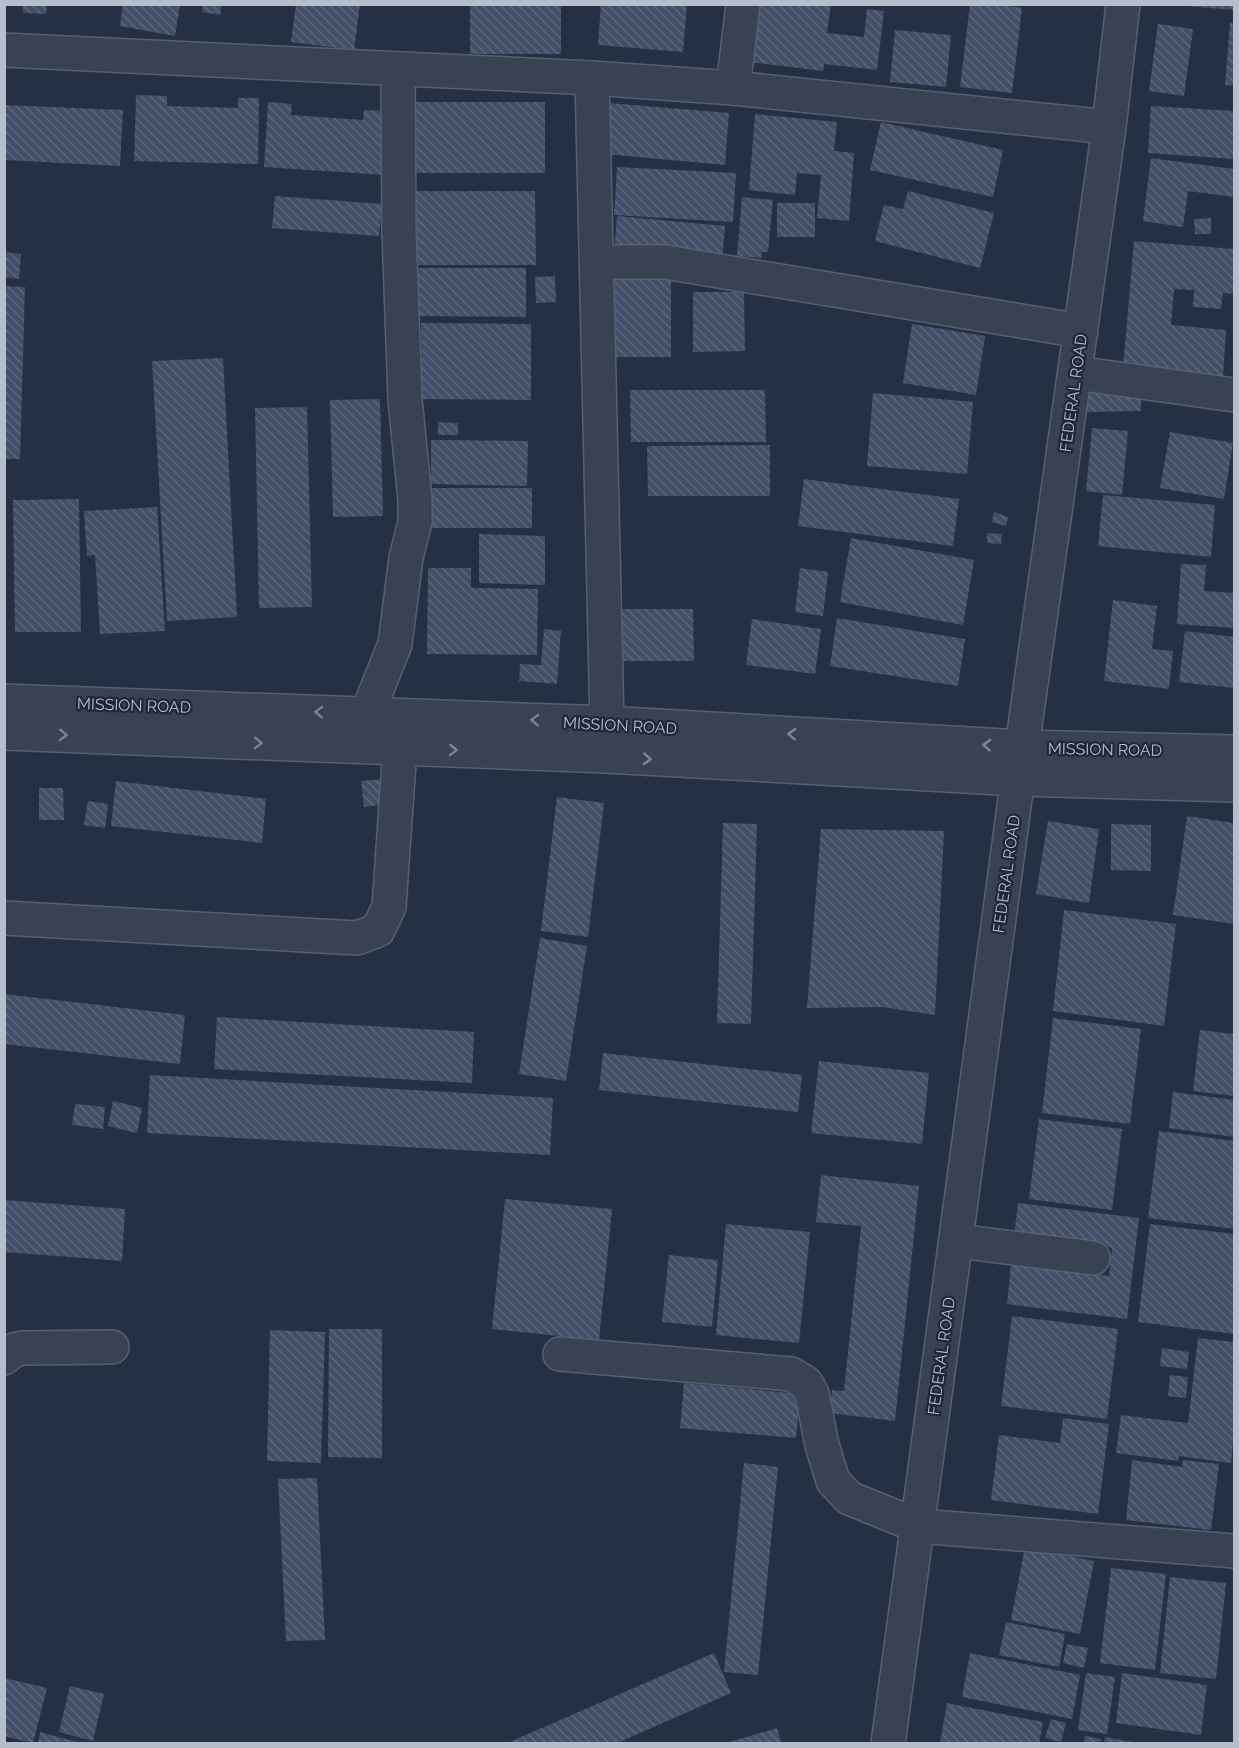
<svg xmlns="http://www.w3.org/2000/svg" width="1239" height="1748" font-family="Raleway,sans-serif">
  <style>
    .building { fill: url(#building-back-hatch) }
    .lines { fill: none; stroke-linecap: round; stroke-linejoin: round }
    .minor-casing { stroke: #576071; stroke-width: 36 }
    .minor { stroke: #394253; stroke-width: 33 }
    .oneway { stroke: #7e8696 }
    .labels { text-anchor: middle; stroke-width: 4.5; stroke-linejoin: round; paint-order: stroke }
    .street-label { font-size: 16px; fill: #b6becd; stroke: #1e2739 }
  </style>
  <defs>
    <pattern id="building-back-hatch" width="6" height="6" patternUnits="userSpaceOnUse" patternTransform="scale(1.5)"><rect width="6" height="6" fill="#434f66"/><path d="M-1 5l2 2M0 0l6 6M5-1l2 2" fill="none" stroke="#5c677b"/></pattern>
  </defs>
  <rect width="100%" height="100%" fill="#253044"/>
  <!-- building -->
  <g class="building">
    <path d="M23,4H47L46,14L23,13Z"/>
    <path d="M123,4H180L175,36L120,26Z"/>
    <path d="M203,4H222L220,15L202,12Z"/>
    <path d="M296,4H360L354,50L291,42Z"/>
    <rect x="470" y="4" width="91" height="50"/>
    <path d="M601,4H687L683,52L598,45Z"/>
    <path d="M756,4H831L827,33L864,37L867,9L884,11L877,70L824,64L823,71L749,62Z"/>
    <path d="M970,4H996L1022,8L1012,93L960,87Z"/>
    <path d="M1186,4H1234V10L1186,6Z"/>
    <path d="M1230,23H1234V86L1225,85Z"/>
    <path d="M1158,24L1193,29L1184,96L1149,91Z"/>
    <path d="M895,30L951,35L946,87L890,82Z"/>
    <path d="M136,95L167,96V106L238,108V98H259L258,164L134,161Z"/>
    <path d="M268,102L292,104L291,115L363,120L364,110L388,111L384,175L264,167Z"/>
    <path d="M408,102H545V173H409Z"/>
    <path d="M609,103L729,113L725,165L605,154Z"/>
    <path d="M4,105L123,110L120,166L4,160Z"/>
    <path d="M1151,106L1234,111V159L1148,153Z"/>
    <path d="M755,114L837,122L834,151L854,153L849,221L817,218L821,175L797,173L795,195L749,190Z"/>
    <path d="M881,122L1003,150L993,197L870,170Z"/>
    <path d="M1151,158L1234,169V197L1188,191L1183,227L1143,221Z"/>
    <path d="M617,167L736,173L733,222L614,215Z"/>
    <path d="M413,191H535L536,265H413Z"/>
    <path d="M908,191L994,213L980,268L875,241L884,205L903,209Z"/>
    <path d="M275,196L382,204L379,236L272,228Z"/>
    <path d="M742,197L773,200L768,252H762L761,258L737,256Z"/>
    <rect x="777" y="203" width="38" height="34"/>
    <path d="M617,216L725,226L722,263L614,254Z"/>
    <path d="M1211,218V234H1195L1194,219Z"/>
    <path d="M1134,241L1234,249V294L1223,293L1221,309L1193,307L1194,290L1174,289L1171,325L1226,330L1223,376L1123,368Z"/>
    <path d="M4,252L21,254L19,279L4,277Z"/>
    <path d="M416,268H526V317L416,316Z"/>
    <path d="M614,268H671V357H615Z"/>
    <path d="M555,276L556,302L536,303L535,277Z"/>
    <path d="M4,286L25,287L20,459H4Z"/>
    <path d="M693,292H744L745,351L693,352Z"/>
    <path d="M421,323L531,324V400L422,399Z"/>
    <path d="M912,324L985,336L976,395L903,383Z"/>
    <path d="M223,358L237,617L167,621L152,361Z"/>
    <path d="M1141,388V411L1084,412V389Z"/>
    <path d="M630,390H765L766,442H631Z"/>
    <path d="M873,393L973,402L967,474L867,466Z"/>
    <path d="M380,399L383,516L333,517L330,400Z"/>
    <path d="M307,407L312,607L259,608L255,408Z"/>
    <path d="M438,422L458,423V435H438Z"/>
    <path d="M1092,428L1128,431L1122,495L1086,491Z"/>
    <path d="M1170,432L1233,443L1224,499L1160,488Z"/>
    <path d="M431,440L528,441L527,486L431,484Z"/>
    <path d="M770,445V496H648L647,446Z"/>
    <path d="M804,479L959,499L953,546L798,526Z"/>
    <rect x="428" y="488" width="104" height="40"/>
    <path d="M1103,495L1215,505L1211,557L1098,546Z"/>
    <path d="M79,499L81,632H15L13,500Z"/>
    <path d="M157,507L165,631L100,634L95,555L87,556L84,511Z"/>
    <path d="M994,512L1008,517L1006,526L992,522Z"/>
    <path d="M987,533L1002,534L1001,544L987,543Z"/>
    <path d="M479,534L545,536V585L479,583Z"/>
    <path d="M851,538L974,560L963,625L840,602Z"/>
    <path d="M1181,564L1206,565L1204,591L1234,593V628L1177,624Z"/>
    <path d="M428,568H471V588L538,589L537,655L427,654Z"/>
    <path d="M800,568L828,572L823,616L795,612Z"/>
    <path d="M1113,600L1157,606L1152,649L1173,651L1169,689L1104,681Z"/>
    <path d="M622,609H693L694,661H622Z"/>
    <path d="M837,618L965,639L958,686L830,666Z"/>
    <path d="M752,619L821,629L815,674L746,665Z"/>
    <path d="M544,629L561,631L557,684L519,681L520,664L541,665Z"/>
    <path d="M1185,631L1234,637V688L1179,682Z"/>
    <path d="M385,779L387,804L364,807L361,781Z"/>
    <path d="M116,781L266,799L262,843L111,826Z"/>
    <path d="M39,788H63L64,820H39Z"/>
    <path d="M557,797L604,803L588,937L541,931Z"/>
    <path d="M88,801L108,804L105,828L84,825Z"/>
    <path d="M1187,816L1234,823V924L1173,915Z"/>
    <path d="M1048,821L1099,829L1089,903L1036,894Z"/>
    <path d="M723,823L757,824L751,1024L717,1023Z"/>
    <path d="M1111,824L1151,825V871L1111,870Z"/>
    <path d="M821,829L944,831L935,1015L882,1007L807,1008Z"/>
    <path d="M1064,910L1176,924L1164,1026L1053,1011Z"/>
    <path d="M540,938L587,946L566,1081L519,1074Z"/>
    <path d="M4,994L185,1015L180,1064L4,1044Z"/>
    <path d="M217,1017L474,1032L472,1083L214,1069Z"/>
    <path d="M1053,1018L1141,1029L1130,1124L1042,1113Z"/>
    <path d="M1200,1030L1234,1034V1096L1193,1091Z"/>
    <path d="M603,1053L802,1075L798,1112L599,1090Z"/>
    <path d="M819,1061L929,1073L922,1144L811,1133Z"/>
    <path d="M150,1075L553,1098L550,1155L147,1133Z"/>
    <path d="M1173,1092L1234,1100V1137L1169,1128Z"/>
    <path d="M113,1101L142,1108L137,1133L108,1126Z"/>
    <path d="M75,1104L105,1107L103,1129L72,1125Z"/>
    <path d="M1039,1119L1122,1129L1112,1210L1029,1199Z"/>
    <path d="M1159,1131L1234,1141V1229L1148,1218Z"/>
    <path d="M821,1175L919,1186L895,1421L830,1413L832,1390L844,1391L861,1226L816,1222Z"/>
    <path d="M505,1199L612,1209L599,1340L492,1329Z"/>
    <path d="M4,1200L125,1209L122,1261L4,1252Z"/>
    <path d="M1018,1203L1139,1218L1127,1319L1007,1304L1011,1264L1109,1276L1112,1248L1014,1236Z"/>
    <path d="M726,1224L810,1232L799,1343L716,1335Z"/>
    <path d="M1150,1224L1234,1234V1334L1138,1322Z"/>
    <path d="M669,1255L718,1260L712,1327L662,1322Z"/>
    <path d="M1012,1316L1118,1329L1107,1419L1001,1406Z"/>
    <path d="M329,1329H382V1458L328,1457Z"/>
    <path d="M270,1330L325,1332L321,1463L267,1461Z"/>
    <path d="M1198,1338L1234,1342V1432L1231,1463L1179,1456L1178,1461L1116,1453L1121,1415L1188,1423Z"/>
    <path d="M1162,1348L1189,1352L1187,1369L1160,1366Z"/>
    <path d="M1170,1375L1188,1377L1186,1398L1168,1396Z"/>
    <path d="M684,1383L800,1394L796,1438L680,1428Z"/>
    <path d="M1063,1418L1109,1424L1098,1514L991,1500L999,1435L1060,1443Z"/>
    <path d="M1132,1460L1182,1467L1183,1460L1219,1464L1211,1530L1126,1520Z"/>
    <path d="M744,1463L778,1467L758,1675L724,1672Z"/>
    <path d="M317,1478L325,1640L286,1641L278,1479Z"/>
    <path d="M1025,1547L1094,1561L1080,1634L1011,1620Z"/>
    <path d="M1111,1568L1166,1574L1155,1670L1100,1663Z"/>
    <path d="M1170,1577L1226,1583L1216,1679L1160,1673Z"/>
    <path d="M1006,1622L1065,1634L1059,1667L999,1655Z"/>
    <path d="M1067,1644L1088,1648L1084,1668L1063,1663Z"/>
    <path d="M714,1653L731,1693L615,1744H505Z"/>
    <path d="M970,1653L1080,1675L1072,1719L962,1697Z"/>
    <path d="M1086,1673L1115,1677L1107,1734L1078,1730Z"/>
    <path d="M1122,1673L1207,1685L1201,1735L1116,1723Z"/>
    <path d="M4,1678L47,1688L33,1743L4,1736Z"/>
    <path d="M70,1686L104,1694L93,1741L59,1732Z"/>
    <path d="M947,1703L1043,1722L1039,1744L940,1743Z"/>
    <path d="M1051,1719L1066,1723L1061,1742L1045,1738Z"/>
    <path d="M777,1728L782,1744H726V1743Z"/>
    <path d="M40,1732L81,1743V1744H38Z"/>
    <path d="M1085,1736L1101,1739L1100,1744H1084Z"/>
    <path d="M1105,1737L1132,1742V1744H1104Z"/>
  </g>
  <g class="lines">
    <!-- minor casing -->
    <g class="minor-casing">
      <g id="minor">
        <path d="M4,50L592,78L733,88L1109,127"/>
        <path d="M592,78L607,723"/>
        <path d="M733,88L743,4"/>
        <path d="M597,262H665L1081,331"/>
        <path d="M1076,373L1234,395"/>
        <path d="M4,701L607,723L1022,747L1234,752"/>
        <path d="M367,714L395,644L406,558L415,522V500L405,399L399,232L398,69"/>
        <path d="M4,733L606,756L1018,779L1234,785"/>
        <path d="M4,918L357,938L378,930L389,907L400,748"/>
        <path d="M957,1241L1093,1258"/>
        <path d="M560,1354L791,1374L806,1383L812,1394L822,1445L833,1481L849,1498L918,1526L1234,1551"/>
        <path d="M4,1358L14,1350L22,1348L112,1347"/>
        <path d="M888,1744L1022,747L1109,127L1123,4"/>
      </g>
    </g>
    <!-- minor -->
    <use href="#minor" class="minor"/>
  </g>
  <!-- one-way arrows -->
  <defs><path id="oneway-chevron" d="M-2-3.5L2.5 0L-2 3.5" fill="none" stroke-width="1.6" stroke-linecap="round" stroke-linejoin="round" transform="scale(1.5)"/></defs>
  <g class="oneway">
    <use href="#oneway-chevron" transform="translate(319 712) rotate(-178)"/>
    <use href="#oneway-chevron" transform="translate(535 720) rotate(-178)"/>
    <use href="#oneway-chevron" transform="translate(792 734) rotate(-177)"/>
    <use href="#oneway-chevron" transform="translate(63 735) rotate(2)"/>
    <use href="#oneway-chevron" transform="translate(258 743) rotate(2)"/>
    <use href="#oneway-chevron" transform="translate(987 745) rotate(-177)"/>
    <use href="#oneway-chevron" transform="translate(453 750) rotate(2)"/>
    <use href="#oneway-chevron" transform="translate(647 759) rotate(3)"/>
  </g>
  <g class="labels">
    <!-- street labels -->
    <g class="street-label">
      <text transform="translate(1073 393) rotate(-82)" y="6">FEDERAL ROAD</text>
      <text transform="translate(134 705) rotate(2)" y="6">MISSION ROAD</text>
      <text transform="translate(620 725) rotate(3)" y="6">MISSION ROAD</text>
      <text transform="translate(1105 749) rotate(1)" y="6">MISSION ROAD</text>
      <text transform="translate(1006 874) rotate(-82)" y="6">FEDERAL ROAD</text>
      <text transform="translate(941 1356) rotate(-82)" y="6">FEDERAL ROAD</text>
    </g>
  </g>
  <!-- border -->
  <rect width="1239" height="1748" fill="none" stroke="#b6becd" stroke-width="12"/>
</svg>
